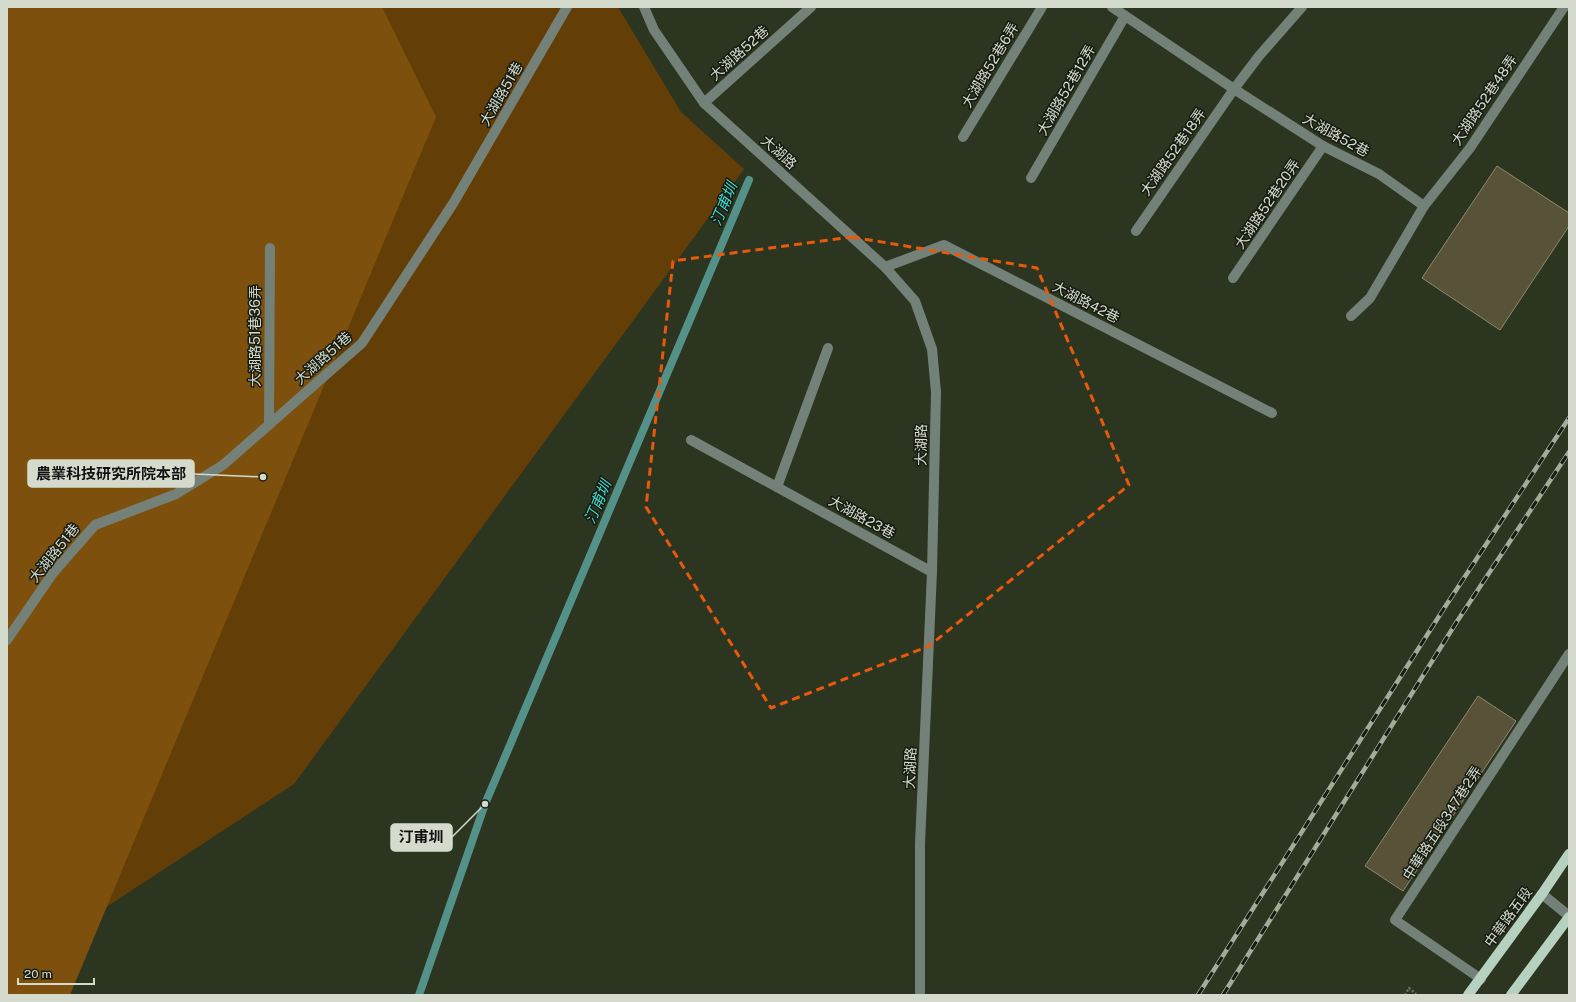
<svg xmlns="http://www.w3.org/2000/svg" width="1576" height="1002" font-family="'Public Sans','Noto Sans TC',sans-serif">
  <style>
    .green { fill: #643e07 }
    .forest { fill: #7e500d }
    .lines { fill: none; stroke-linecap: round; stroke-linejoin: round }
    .stream { stroke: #539189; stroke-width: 8 }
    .building { fill: #575238; stroke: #8f8a6d }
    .path { stroke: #6a7360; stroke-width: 2.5; stroke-dasharray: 2 2; stroke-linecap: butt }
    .minor { stroke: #748179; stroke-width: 10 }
    .major { stroke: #b7d1c1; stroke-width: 10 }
    .rail-casing { stroke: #a4ab9b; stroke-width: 4.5 }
    .rail { stroke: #161b11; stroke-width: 3; stroke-dasharray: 9; stroke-linecap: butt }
    .marked { fill: none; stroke: #e8590c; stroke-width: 3; stroke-dasharray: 8 5; stroke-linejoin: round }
    .labels { text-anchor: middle; stroke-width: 3; stroke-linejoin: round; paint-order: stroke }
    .street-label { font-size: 14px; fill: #d4dbcd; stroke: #161b11 }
    .water-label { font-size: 15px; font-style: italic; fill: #41ded4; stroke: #161b11 }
    .leader { fill: none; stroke: #d4dbcd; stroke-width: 1.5 }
    .callout-dot { fill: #d4dbcd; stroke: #161b11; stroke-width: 1.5 }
    .callout { fill: #d4dbcd; stroke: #d4dbcd; stroke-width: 1.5 }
    .callout-label { font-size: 15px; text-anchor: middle; font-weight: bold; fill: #111 }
  </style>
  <rect width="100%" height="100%" fill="#2b351f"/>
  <!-- green -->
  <path class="green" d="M7,7H618L681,112L744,169L294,784L7,972Z"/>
  <!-- forest -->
  <path class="forest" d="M7,7H382L436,117L70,995H7Z"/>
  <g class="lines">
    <!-- stream -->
    <path class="stream" d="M419,995L485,804L749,180"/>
  </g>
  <!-- building -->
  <g class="building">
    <path d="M1497,166L1569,213V226L1500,330L1422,278Z"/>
    <path d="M1478,696L1516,721L1403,891L1365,866Z"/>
  </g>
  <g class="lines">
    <!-- path -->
    <path class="path" d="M1405,995L1409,988L1416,994"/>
    <!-- minor -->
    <g class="minor">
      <path d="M644,7L654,30L704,103L885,267L915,301L932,349L936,392L932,572L920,844V995"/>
      <path d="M1112,7L1234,89L1323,146L1379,174L1424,206"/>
      <path d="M704,103L811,7"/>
      <path d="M963,137L1042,7"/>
      <path d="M1031,178L1125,16"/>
      <path d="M1136,231L1234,89L1259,56L1302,7"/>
      <path d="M885,267L944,245L1272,413"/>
      <path d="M1233,278L1323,146"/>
      <path d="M1351,316L1370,298L1424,206L1470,148L1564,7"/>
      <path d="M269,425L270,248"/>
      <path d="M691,440L932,572"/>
      <path d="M777,487L828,348"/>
      <path d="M7,640L53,573L95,525L176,494L223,465L362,343L454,202L567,7"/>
      <path d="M1542,894L1569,916"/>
      <path d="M1481,979L1395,920L1569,654"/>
    </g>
    <!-- major -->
    <g class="major">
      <path d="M1468,995L1542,894L1569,854"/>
      <path d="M1511,995L1569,917"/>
    </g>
    <!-- rail casing -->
    <g class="rail-casing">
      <g id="rail">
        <path d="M1198,995L1443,610L1569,418"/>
        <path d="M1223,995L1456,623L1569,452"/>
      </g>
    </g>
    <!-- rail -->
    <use href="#rail" class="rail"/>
  </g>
  <!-- marked area -->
  <path class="marked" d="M852,237L1037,268L1129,485L929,646L771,708L646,507L673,261Z"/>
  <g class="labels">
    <!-- street labels -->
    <g class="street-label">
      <text transform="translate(739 53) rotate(-42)" y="5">大湖路52巷</text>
      <text transform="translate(990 65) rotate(-59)" y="5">大湖路52巷6弄</text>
      <text transform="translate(1066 90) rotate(-60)" y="5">大湖路52巷12弄</text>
      <text transform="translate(501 94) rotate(-60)" y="5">大湖路51巷</text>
      <text transform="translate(1484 100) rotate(-56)" y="5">大湖路52巷48弄</text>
      <text transform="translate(1336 135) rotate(29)" y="5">大湖路52巷</text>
      <text transform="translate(779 152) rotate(42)" y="5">大湖路</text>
      <text transform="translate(1173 152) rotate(-55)" y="5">大湖路52巷18弄</text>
      <text transform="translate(1267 204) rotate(-56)" y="5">大湖路52巷20弄</text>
      <text transform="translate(1086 302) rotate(27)" y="5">大湖路42巷</text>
      <text transform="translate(255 336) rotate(-90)" y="5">大湖路51巷36弄</text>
      <text transform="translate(323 358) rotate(-42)" y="5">大湖路51巷</text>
      <text transform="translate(921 445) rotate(-89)" y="5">大湖路</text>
      <text transform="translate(862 517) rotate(29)" y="5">大湖路23巷</text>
      <text transform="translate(54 553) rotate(-51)" y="5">大湖路51巷</text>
      <text transform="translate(910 768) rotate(-87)" y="5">大湖路</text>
      <text transform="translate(1442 823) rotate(-57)" y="5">中華路五段347巷2弄</text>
      <text transform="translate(1508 917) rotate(-54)" y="5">中華路五段</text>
    </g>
    <!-- water labels -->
    <g class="water-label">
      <text transform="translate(724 204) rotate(-67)" y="5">汀甫圳</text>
      <text transform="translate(598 502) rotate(-67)" y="5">汀甫圳</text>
    </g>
  </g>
  <!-- callouts -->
  <path class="leader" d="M263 477L194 474M485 804L452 837"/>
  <g class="callout-dot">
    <circle cx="263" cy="477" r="4"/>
    <circle cx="485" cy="804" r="4"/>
  </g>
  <g class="callout">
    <rect x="28" y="460" width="166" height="27" rx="4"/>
    <rect x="391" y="824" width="61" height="27" rx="4"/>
  </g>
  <g class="callout-label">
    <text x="111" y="479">農業科技研究所院本部</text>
    <text x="421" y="842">汀甫圳</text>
  </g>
  <!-- border -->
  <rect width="1576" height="1002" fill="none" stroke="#d4dbcd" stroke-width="16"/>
  <!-- scale -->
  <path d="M18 978v6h76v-6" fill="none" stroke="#d4dbcd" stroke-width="2"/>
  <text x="24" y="978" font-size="12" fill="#d4dbcd" stroke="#161b11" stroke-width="3" paint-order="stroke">20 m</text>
</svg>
